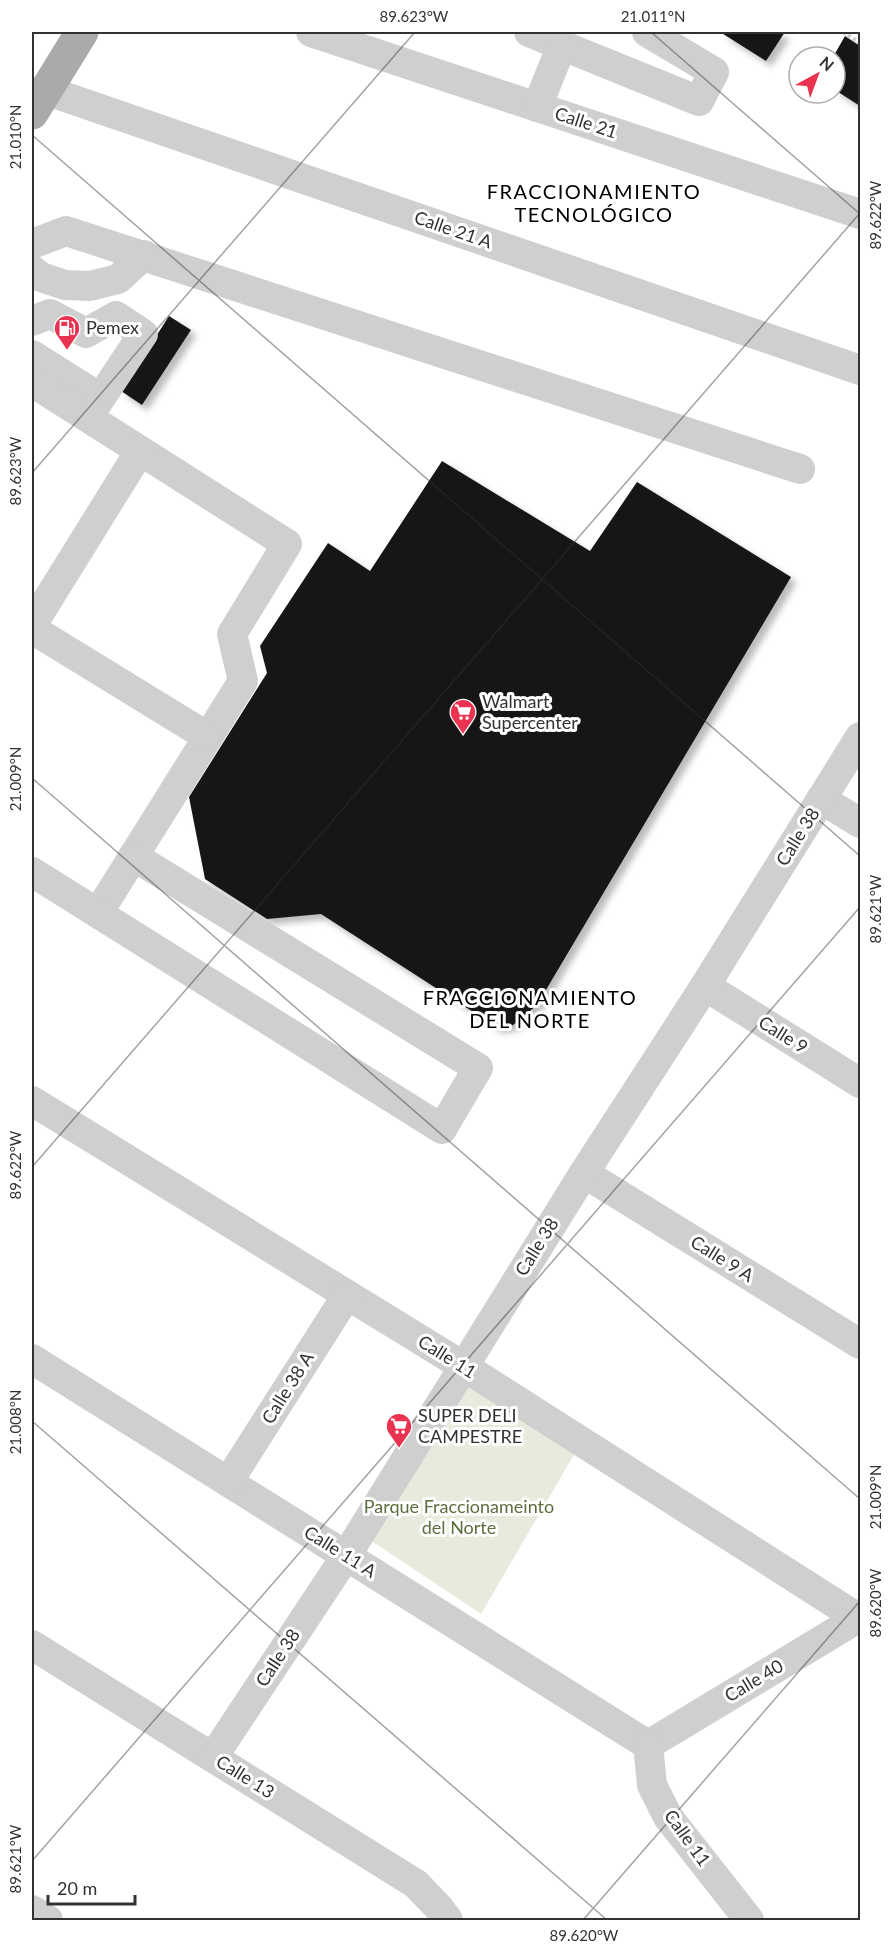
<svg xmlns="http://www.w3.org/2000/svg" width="892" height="1952" font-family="Lato,sans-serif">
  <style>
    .green { fill: #e6ebdd }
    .building { fill: #191919; filter: url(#shadow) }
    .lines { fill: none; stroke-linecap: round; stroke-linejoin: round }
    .path { stroke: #ccc; stroke-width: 4; stroke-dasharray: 3 3; stroke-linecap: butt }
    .minor { stroke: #cfcfcf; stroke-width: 30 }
    .major { stroke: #aaa; stroke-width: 33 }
    .ticks { fill: none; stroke: #323232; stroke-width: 1.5; stroke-opacity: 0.45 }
    .labels { text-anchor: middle; stroke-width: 6; stroke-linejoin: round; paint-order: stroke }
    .street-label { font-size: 18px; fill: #323232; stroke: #fff }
    .poi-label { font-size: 18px; fill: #323232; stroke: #fff; text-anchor: start }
    .park-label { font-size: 18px; fill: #596f3d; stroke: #fff }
    .neighbourhood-label { font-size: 20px; letter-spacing: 1.5px; fill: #000; stroke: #fff }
    .neatline { fill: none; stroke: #323232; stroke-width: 2 }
    .ticks-label { font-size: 15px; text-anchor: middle; fill: #323232 }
  </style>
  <defs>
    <filter id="shadow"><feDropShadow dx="5.5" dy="5.5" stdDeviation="3" flood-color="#0004"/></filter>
  </defs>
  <rect width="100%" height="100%" fill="#fff"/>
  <!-- green -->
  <path class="green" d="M464,1384L575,1453L481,1614L367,1538Z"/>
  <!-- building -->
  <g class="building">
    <path d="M720,32H785L766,61Z"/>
    <path d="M845,36L860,46V106L835,90V57H833Z"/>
    <path d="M169,316L191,330L142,405L121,391Z"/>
    <path d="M442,461L590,551L637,482L791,577L537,1005L513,1025L498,1028L321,914L267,919L205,879L189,797L267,673L260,646L328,543L370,571Z"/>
  </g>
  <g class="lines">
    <!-- path -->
    <path class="path" d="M843,32L860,43"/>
    <!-- minor -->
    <g class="minor">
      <path d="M311,32L860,214"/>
      <path d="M529,32L699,101L714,72L647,32"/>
      <path d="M45,90L860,370"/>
      <path d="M537,107L562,45"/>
      <path d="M32,244L66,231L800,469"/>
      <path d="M32,270L41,277L65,285L90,286L118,279L144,255"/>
      <path d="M32,321L50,314L86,333L116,316L143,334L88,417"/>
      <path d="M32,355L100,398"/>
      <path d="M32,382L287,544L232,634L243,681L98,913"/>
      <path d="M32,625L140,451"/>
      <path d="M32,629L208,737"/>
      <path d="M821,799L860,823"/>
      <path d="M32,872L442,1129L478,1068L133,856"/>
      <path d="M705,986L860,1083"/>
      <path d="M32,1101L463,1366L858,1618"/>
      <path d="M584,1173L860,1344"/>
      <path d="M32,1359L648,1745"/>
      <path d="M228,1482L347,1295"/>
      <path d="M32,1645L416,1884L439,1908L448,1920"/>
      <path d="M648,1745L860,1617"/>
      <path d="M648,1745L652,1785L668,1817L749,1920"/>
      <path d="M213,1757L346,1556L584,1173L705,986L860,737"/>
      <path d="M32,1910L48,1920"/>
    </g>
    <!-- major -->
    <path class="major" d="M32,113L82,32"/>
  </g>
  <!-- ticks -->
  <path class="ticks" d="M651,32L860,214M32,135L860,856M32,473L415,32M32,778L860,1499M32,1167L860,213M32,1421L607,1920M32,1861L860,907M583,1920L860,1601"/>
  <!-- icons -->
  <defs>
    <g id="fuel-pin" transform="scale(1.35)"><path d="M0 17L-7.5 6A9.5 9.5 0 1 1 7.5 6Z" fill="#e93350" stroke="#fff"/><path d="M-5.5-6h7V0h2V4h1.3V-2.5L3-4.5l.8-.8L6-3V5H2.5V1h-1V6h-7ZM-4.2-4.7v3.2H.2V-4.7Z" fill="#fff"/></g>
    <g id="supermarket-pin" transform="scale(1.35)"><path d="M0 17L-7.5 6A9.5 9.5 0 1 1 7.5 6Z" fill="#e93350" stroke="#fff"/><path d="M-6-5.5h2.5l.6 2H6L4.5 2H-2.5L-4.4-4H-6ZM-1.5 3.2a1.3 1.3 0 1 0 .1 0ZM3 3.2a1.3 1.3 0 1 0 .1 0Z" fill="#fff"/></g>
  </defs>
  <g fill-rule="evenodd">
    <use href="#fuel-pin" x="67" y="328"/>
    <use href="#supermarket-pin" x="463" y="712"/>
    <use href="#supermarket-pin" x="399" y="1426"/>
  </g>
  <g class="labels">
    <!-- street labels -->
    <g class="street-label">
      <text transform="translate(586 123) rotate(18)" y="6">Calle 21</text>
      <text transform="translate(453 230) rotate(19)" y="6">Calle 21 A</text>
      <text transform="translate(798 837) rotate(-58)" y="6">Calle 38</text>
      <text transform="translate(783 1035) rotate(32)" y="6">Calle 9</text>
      <text transform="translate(537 1247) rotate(-58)" y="6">Calle 38</text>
      <text transform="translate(722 1259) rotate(32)" y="6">Calle 9 A</text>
      <text transform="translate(447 1357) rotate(32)" y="6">Calle 11</text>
      <text transform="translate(288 1388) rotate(-58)" y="6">Calle 38 A</text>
      <text transform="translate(340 1552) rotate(32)" y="6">Calle 11 A</text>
      <text transform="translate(278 1658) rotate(-57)" y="6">Calle 38</text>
      <text transform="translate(754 1681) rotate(-31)" y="6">Calle 40</text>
      <text transform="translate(245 1777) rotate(32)" y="6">Calle 13</text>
      <text transform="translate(687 1838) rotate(54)" y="6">Calle 11</text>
    </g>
    <!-- poi labels -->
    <g class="poi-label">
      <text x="86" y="334">Pemex</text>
      <text x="482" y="708">Walmart<tspan x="482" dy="21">Supercenter</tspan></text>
      <text x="418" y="1422">SUPER DELI<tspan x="418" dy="21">CAMPESTRE</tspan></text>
    </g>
    <!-- park labels -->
    <g class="park-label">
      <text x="459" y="1513">Parque Fraccionameinto<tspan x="459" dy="21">del Norte</tspan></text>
    </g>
    <!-- neighbourhood labels -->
    <g class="neighbourhood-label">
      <text x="594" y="199">FRACCIONAMIENTO<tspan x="594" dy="23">TECNOLÓGICO</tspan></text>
      <text x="530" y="1005">FRACCIONAMIENTO<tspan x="530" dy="23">DEL NORTE</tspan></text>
    </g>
  </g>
  <!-- border -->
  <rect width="892" height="1952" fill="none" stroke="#ffffff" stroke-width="66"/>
  <!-- north arrow -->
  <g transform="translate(817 75) rotate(41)"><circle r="28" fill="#ffffff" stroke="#adadad" stroke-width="1.5"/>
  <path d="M0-4.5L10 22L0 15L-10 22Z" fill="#e93350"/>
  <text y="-9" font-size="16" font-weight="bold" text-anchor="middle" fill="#323232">N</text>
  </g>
  <!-- scale -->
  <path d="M48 1895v9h87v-9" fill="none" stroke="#323232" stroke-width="3"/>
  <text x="57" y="1895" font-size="18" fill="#323232" stroke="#ffffff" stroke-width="4.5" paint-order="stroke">20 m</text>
  <rect x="33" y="33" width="826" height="1886" class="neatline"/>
  <g class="ticks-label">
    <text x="414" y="22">89.623°W</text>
    <text x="653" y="22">21.011°N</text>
    <text transform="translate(16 137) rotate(-90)" y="5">21.010°N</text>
    <text transform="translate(876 215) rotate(-90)" y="5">89.622°W</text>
    <text transform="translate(16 471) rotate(-90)" y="5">89.623°W</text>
    <text transform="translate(16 779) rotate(-90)" y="5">21.009°N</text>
    <text transform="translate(876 909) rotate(-90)" y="5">89.621°W</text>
    <text transform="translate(16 1165) rotate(-90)" y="5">89.622°W</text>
    <text transform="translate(16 1422) rotate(-90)" y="5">21.008°N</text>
    <text transform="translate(876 1497) rotate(-90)" y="5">21.009°N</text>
    <text transform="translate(876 1603) rotate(-90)" y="5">89.620°W</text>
    <text transform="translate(16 1859) rotate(-90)" y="5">89.621°W</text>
    <text x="584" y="1941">89.620°W</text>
  </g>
</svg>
